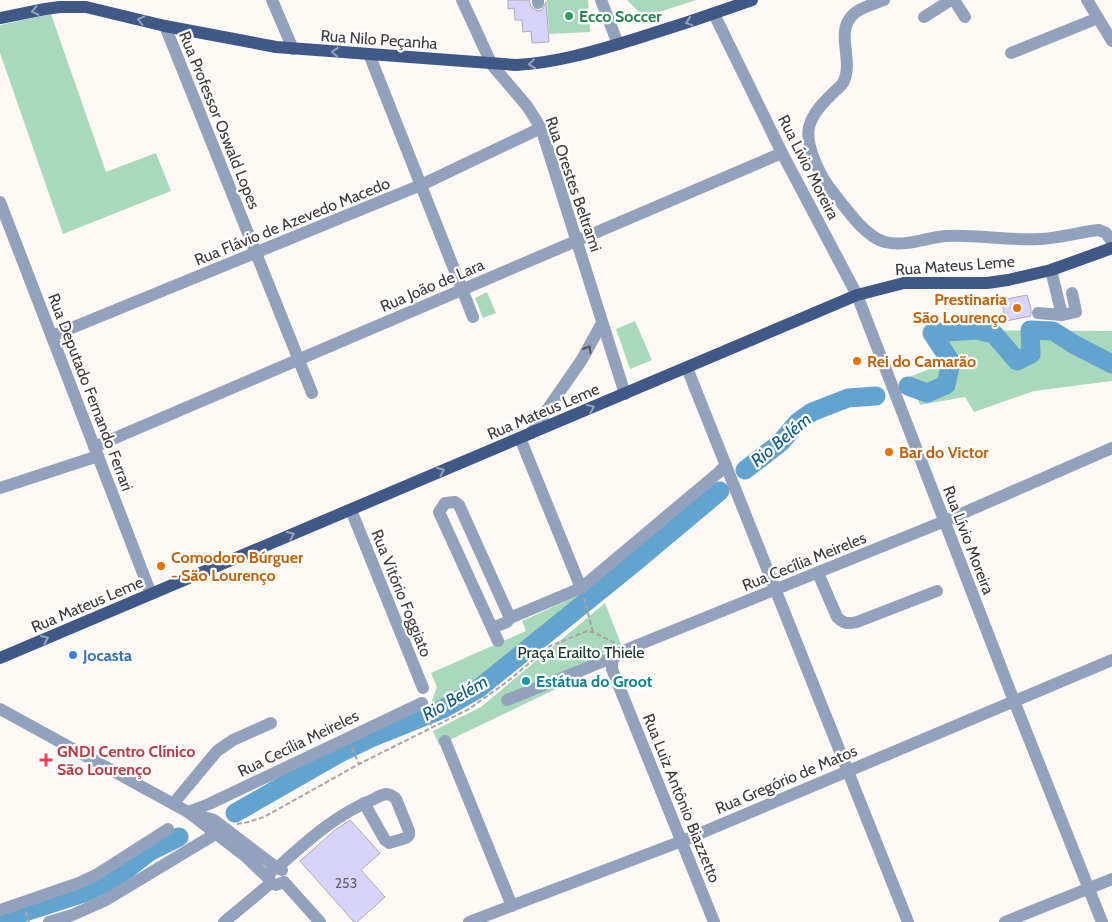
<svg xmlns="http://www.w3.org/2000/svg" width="1112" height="922" font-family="Cabin,sans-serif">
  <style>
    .green { fill: #a8d9bc }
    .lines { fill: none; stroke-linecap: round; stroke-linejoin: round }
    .river { stroke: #63a3cf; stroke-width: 19 }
    .building { fill: #d8d3fb; stroke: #abaab0 }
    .path { stroke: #a9a4a2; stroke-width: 2; stroke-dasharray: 5 2.5; stroke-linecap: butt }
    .minor { stroke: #93a2bc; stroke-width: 12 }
    .major { stroke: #405885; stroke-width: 12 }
    .oneway { stroke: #96a3bc }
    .oneway2 { stroke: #575960 }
    .leisure-dot { fill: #2e9e5b; stroke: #fff; stroke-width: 2 }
    .food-dot { fill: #e8710a; stroke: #fff; stroke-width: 2 }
    .shop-dot { fill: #3f7fe0; stroke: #fff; stroke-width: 2 }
    .culture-dot { fill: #0f9aa8; stroke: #fff; stroke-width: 2 }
    .health-dot { fill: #e0444e; stroke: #fff; stroke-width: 2 }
    .labels { text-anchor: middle; stroke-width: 4.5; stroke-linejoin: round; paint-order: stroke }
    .number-label { font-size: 14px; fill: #64606a }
    .leisure-label { font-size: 16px; font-weight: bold; fill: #27864d; stroke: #fff; text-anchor: start }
    .street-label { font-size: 16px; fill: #3d3a39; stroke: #fff }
    .food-label { font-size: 16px; font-weight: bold; fill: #c56008; stroke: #fff; text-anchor: start }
    .park-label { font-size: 16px; fill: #133322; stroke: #fff }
    .shop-label { font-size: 16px; font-weight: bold; fill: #366cbe; stroke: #fff; text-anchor: start }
    .culture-label { font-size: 16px; font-weight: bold; fill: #0d838f; stroke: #fff; text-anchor: start }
    .health-label { font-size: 16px; font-weight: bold; fill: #be3a42; stroke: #fff; text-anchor: start }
    .water-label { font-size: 18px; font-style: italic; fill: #0d5c87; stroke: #fff }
  </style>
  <rect width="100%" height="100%" fill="#fef9f5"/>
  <!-- green -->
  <g class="green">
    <path d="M547,0H588L590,32L549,34Z"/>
    <path d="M627,0H696L644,17Z"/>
    <path d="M51,14L106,172L156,153L171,191L63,234L0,53V25Z"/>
    <path d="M487,292L496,313L483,318L475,298Z"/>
    <path d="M635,321L652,360L630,369L616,329Z"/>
    <path d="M928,330L1112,331V381L1034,391L974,412L965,397L920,405L909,377L940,365Z"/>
    <path d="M588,591L488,672L428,711L437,687L431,673L526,631L522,621Z"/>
    <path d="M605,603L621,644L603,653L606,665L439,745L433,731L481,707Z"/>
  </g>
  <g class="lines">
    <!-- river -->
    <g class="river">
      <path d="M908,386L927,393L946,385L951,362L932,333L976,330L994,334L1017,361L1031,354L1030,330L1053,331L1075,345L1112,364"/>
      <path d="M745,470L780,443L798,422L812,412L848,398L876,396"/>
      <path d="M235,813L338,754L371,738L443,709L478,689L634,563L720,491"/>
      <path d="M0,920L84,893L104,884L121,874L149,852L179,837"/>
    </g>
  </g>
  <!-- building -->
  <g class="building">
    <path d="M508,0H529L531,7L538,11L542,10L546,2L549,42L532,43L531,31L523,32L522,20H515L514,8L508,9Z"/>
    <path d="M1027,295L1031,309V316L1006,321L1001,300Z"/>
    <path d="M350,820L380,853L361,870L385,897L357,922H354L300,861L335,830Z"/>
  </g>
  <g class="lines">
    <!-- path -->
    <g class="path">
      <path d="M584,598L593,632"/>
      <path d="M426,714L432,727"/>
      <path d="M352,748L359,764"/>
      <path d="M237,824L248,822L264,817L359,764L469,709L508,681L550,646L587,631L593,632L615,643"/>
      <path d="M26,912L29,922"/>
    </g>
    <!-- minor -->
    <g class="minor">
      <path d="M272,0L293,49"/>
      <path d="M462,0L492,65L527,106L541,128L625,394"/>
      <path d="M538,0V3"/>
      <path d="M601,0L618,44"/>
      <path d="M884,0C876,3 867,6 859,10C830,28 856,58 843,83C841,86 837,89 835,91C824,102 813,112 809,127C805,144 819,173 829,187C842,203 864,237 885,242C905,247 925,238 945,236C976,234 1008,241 1040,239C1060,238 1079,232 1099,230L1106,233L1112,242"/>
      <path d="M954,0L965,17"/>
      <path d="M1087,0L1112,41"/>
      <path d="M714,14L782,153L857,295L1014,701L1102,922"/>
      <path d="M924,17L951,0"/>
      <path d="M165,26L312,393"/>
      <path d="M1011,53L1098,18"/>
      <path d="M369,54L473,317"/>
      <path d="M0,202L151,594"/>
      <path d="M1038,313L1062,315L1051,270"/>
      <path d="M1062,315L1076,312L1072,293"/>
      <path d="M52,336L421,185L541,128"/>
      <path d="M687,368L908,922"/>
      <path d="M531,433L581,361L602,323"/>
      <path d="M520,438L581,588"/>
      <path d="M94,447L782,153"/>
      <path d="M0,488L98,456"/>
      <path d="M351,510L423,688"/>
      <path d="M818,573L837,617C844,624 848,624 857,622L937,591"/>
      <path d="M492,628L507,622L510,618L581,588L718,473L726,465"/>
      <path d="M498,641L439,512L445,503L455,502L459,505L510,618"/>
      <path d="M614,657L612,663V669L714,922"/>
      <path d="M507,700L614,657L623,651L945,521L1112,448"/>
      <path d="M0,709L188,812L245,856L268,878L271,883L276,885L284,882"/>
      <path d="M445,741L512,906"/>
      <path d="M173,804L217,751L233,740L271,723"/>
      <path d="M188,812L209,804L422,703"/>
      <path d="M197,815L214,820L277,868L282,870"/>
      <path d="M268,878L272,870L277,868C306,842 335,815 372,800C376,798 381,795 386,794C390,794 393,796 396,799L409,831V835L406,838L389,843L385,840L364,803"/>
      <path d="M284,882L320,922"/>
      <path d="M0,910L79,883L96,875L168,829"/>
      <path d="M49,922L72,915L104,901L217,833"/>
      <path d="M224,922L271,883"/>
      <path d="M469,922L682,841L1112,660"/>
      <path d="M1005,922L1112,879"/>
    </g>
    <!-- major -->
    <g class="major">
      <path d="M0,18L45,9L60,7H86L165,26L276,47L516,65C556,63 596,51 635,39C674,27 713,14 752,0"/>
      <path d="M0,658L857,295L904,283H987L1008,280L1051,270L1112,248"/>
    </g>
  </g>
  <!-- one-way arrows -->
  <defs><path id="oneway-chevron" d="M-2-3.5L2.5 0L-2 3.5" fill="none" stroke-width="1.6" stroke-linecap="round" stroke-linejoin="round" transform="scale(1.25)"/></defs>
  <g class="oneway">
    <use href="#oneway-chevron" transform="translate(35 11) rotate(168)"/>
    <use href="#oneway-chevron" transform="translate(141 20) rotate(-166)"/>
    <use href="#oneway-chevron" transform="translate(689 22) rotate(162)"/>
    <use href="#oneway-chevron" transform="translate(335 52) rotate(-176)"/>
    <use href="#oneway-chevron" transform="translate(532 64) rotate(173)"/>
    <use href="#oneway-chevron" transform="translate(591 408) rotate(-23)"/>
    <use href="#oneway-chevron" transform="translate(441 471) rotate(-23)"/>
    <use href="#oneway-chevron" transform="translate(291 535) rotate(-23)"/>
    <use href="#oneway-chevron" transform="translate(45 639) rotate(-23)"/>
  </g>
  <use class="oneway2" href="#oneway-chevron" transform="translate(588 349) rotate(-60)"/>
  <!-- markers -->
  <circle class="leisure-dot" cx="569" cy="16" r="5"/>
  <g class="food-dot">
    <circle cx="1017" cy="308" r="5"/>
    <circle cx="857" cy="361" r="5"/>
    <circle cx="889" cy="452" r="5"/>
    <circle cx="161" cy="566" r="5"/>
  </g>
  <circle class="shop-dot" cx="73" cy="655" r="5"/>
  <circle class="culture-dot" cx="526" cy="681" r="5"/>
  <path class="health-dot" d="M43.5 752.5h5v5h5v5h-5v5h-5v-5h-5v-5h5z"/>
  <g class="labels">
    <!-- number labels -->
    <g class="number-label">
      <text x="346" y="888">253</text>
    </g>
    <!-- leisure labels -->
    <g class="leisure-label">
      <text x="579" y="22">Ecco Soccer</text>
    </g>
    <!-- street labels -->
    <g class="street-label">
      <text transform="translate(379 39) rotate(4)" y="6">Rua Nilo Peçanha</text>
      <text transform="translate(220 120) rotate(68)" y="6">Rua Professor Oswald Lopes</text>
      <text transform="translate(809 167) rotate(63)" y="6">Rua Lívio Moreira</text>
      <text transform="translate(574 184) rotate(71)" y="6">Rua Orestes Beltrami</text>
      <text transform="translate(292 221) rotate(-22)" y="6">Rua Flávio de Azevedo Macedo</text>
      <text transform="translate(955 265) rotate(-4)" y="6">Rua Mateus Leme</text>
      <text transform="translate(432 285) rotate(-23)" y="6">Rua João de Lara</text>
      <text transform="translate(91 392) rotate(69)" y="6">Rua Deputado Fernando Ferrari</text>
      <text transform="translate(543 411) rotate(-23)" y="6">Rua Mateus Leme</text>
      <text transform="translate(969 540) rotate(69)" y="6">Rua Lívio Moreira</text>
      <text transform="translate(804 561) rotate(-22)" y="6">Rua Cecília Meireles</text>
      <text transform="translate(402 593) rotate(68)" y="6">Rua Vitório Foggiato</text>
      <text transform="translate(87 604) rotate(-23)" y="6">Rua Mateus Leme</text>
      <text transform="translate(298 743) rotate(-26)" y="6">Rua Cecília Meireles</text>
      <text transform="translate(786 779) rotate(-23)" y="6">Rua Gregório de Matos</text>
      <text transform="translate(682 798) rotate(68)" y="6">Rua Luiz Antônio Biazzetto</text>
    </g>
    <!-- food labels -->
    <g class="food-label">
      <text x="1007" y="305" text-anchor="end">Prestinaria<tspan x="1007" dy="18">São Lourenço</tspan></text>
      <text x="867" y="367">Rei do Camarão</text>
      <text x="899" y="458">Bar do Victor</text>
      <text x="171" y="563">Comodoro Búrguer<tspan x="171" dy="18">- São Lourenço</tspan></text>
    </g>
    <!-- park labels -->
    <g class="park-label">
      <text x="581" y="658">Praça Erailto Thiele</text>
    </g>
    <!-- shop labels -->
    <g class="shop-label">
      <text x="83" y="661">Jocasta</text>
    </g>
    <!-- culture labels -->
    <g class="culture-label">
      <text x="536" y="687">Estátua do Groot</text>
    </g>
    <!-- health labels -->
    <g class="health-label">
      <text x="57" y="757">GNDI Centro Clínico<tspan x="57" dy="18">São Lourenço</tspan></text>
    </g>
    <!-- water labels -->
    <g class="water-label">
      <text transform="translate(781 440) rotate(-40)" y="6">Rio Belém</text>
      <text transform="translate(455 698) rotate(-30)" y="6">Rio Belém</text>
    </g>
  </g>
</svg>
